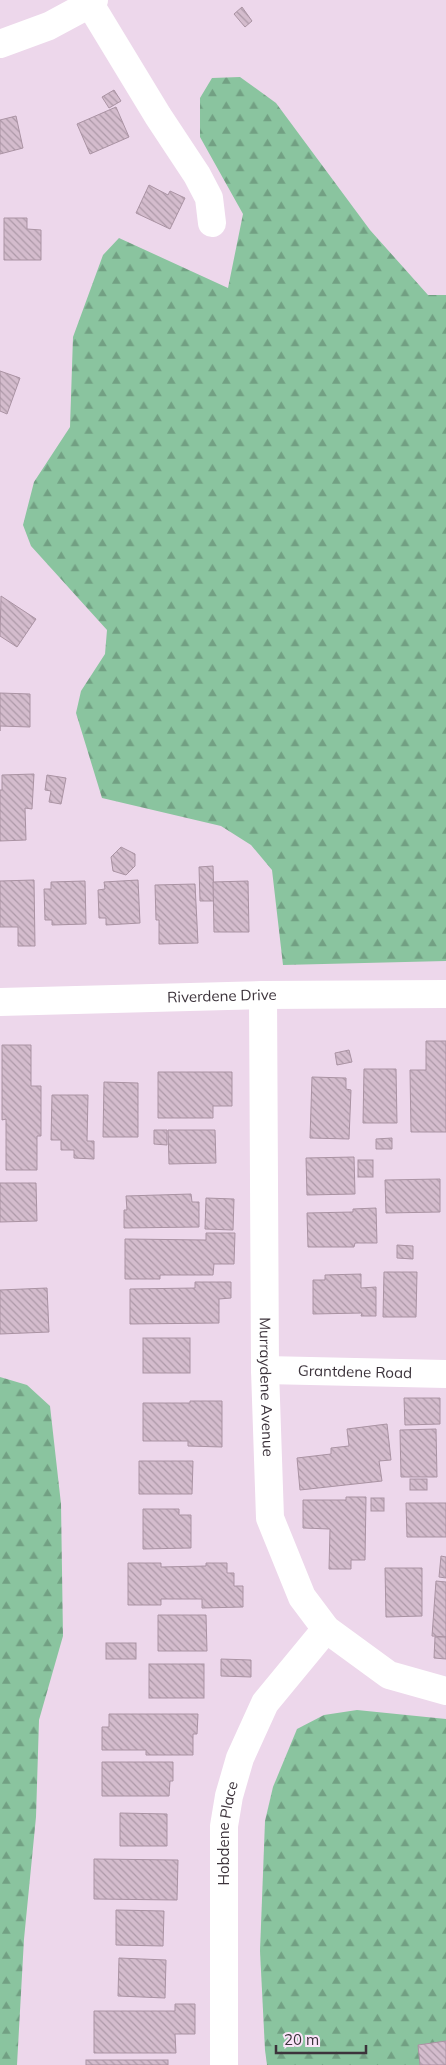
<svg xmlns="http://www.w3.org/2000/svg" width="446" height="2065" font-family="Mulish,sans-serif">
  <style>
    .forest { fill: url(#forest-firs) }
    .building { fill: url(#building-back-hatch); stroke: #aa93a3 }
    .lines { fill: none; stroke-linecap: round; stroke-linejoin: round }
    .minor { stroke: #fff; stroke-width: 28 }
    .labels { text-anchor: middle; stroke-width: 4; stroke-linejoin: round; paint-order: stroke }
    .street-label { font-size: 15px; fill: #3c333b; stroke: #fae4f9 }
  </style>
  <defs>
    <pattern id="forest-firs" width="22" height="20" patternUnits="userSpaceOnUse" patternTransform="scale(1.25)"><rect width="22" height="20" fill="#8ac49f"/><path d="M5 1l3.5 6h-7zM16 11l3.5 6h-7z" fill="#72a083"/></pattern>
    <pattern id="building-back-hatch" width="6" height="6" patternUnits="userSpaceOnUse" patternTransform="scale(1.25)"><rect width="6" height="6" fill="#d4bccd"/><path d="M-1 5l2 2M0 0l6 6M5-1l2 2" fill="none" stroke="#ad99a8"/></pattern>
  </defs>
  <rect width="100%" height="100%" fill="#edd7eb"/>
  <!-- forest -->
  <g class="forest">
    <path d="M240,77L276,103L370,230L428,295H446V961L283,965L272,870L251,845L221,826L102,798L76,713L81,691L105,654L107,630L31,546L23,525L34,482L70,427L73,337L103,255L119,238L228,288L243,214L200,137V98L212,78Z"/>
    <path d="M0,1377L27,1385L50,1406L61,1504L63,1636L39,1720L36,1817L24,1939L17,2065H0Z"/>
    <path d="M357,1710L446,1719V2065H267L265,2050L260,1951L265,1821L273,1787L297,1729L324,1715Z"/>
  </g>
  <!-- building -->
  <g class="building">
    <path d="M242,7L252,21L245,27L234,14Z"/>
    <path d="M114,90L121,101L109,108L102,97Z"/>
    <path d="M116,107L129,137L90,154L77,124Z"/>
    <path d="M16,116L23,148L0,154V120Z"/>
    <path d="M149,185L168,195L170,191L185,198L170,229L136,213Z"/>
    <path d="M4,218H27V229L41,230V260H4Z"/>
    <path d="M0,371L20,378L7,414L0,411Z"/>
    <path d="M1,596L36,619L17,647L0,636Z"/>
    <path d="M0,693L30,694V727L0,726V731Z"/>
    <path d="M34,774L32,809L25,808L26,840L0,841V790H2V775Z"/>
    <path d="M47,775L66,778L61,804L49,802L51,791L45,790Z"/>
    <path d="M121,847L135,854V866L126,875L113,871L111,857Z"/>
    <path d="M213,866L214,901H200L199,867Z"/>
    <path d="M34,880L35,946H18V927H0V881Z"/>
    <path d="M138,880L140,923L106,925V918H99L98,890L105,889L104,882Z"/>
    <path d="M85,881L86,924L52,925V920H45L44,889H51V882Z"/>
    <path d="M248,881L249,932H214L213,882Z"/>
    <path d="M195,884L198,943L159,944V920H156L155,885Z"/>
    <path d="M426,1041H446V1132H411L410,1070H426Z"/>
    <path d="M2,1045H31V1086H41V1136H37V1170H6V1119L2,1120Z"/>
    <path d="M349,1050L352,1062L337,1065L335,1053Z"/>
    <path d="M364,1069H396L397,1123H363Z"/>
    <path d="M158,1072H232V1106H213V1118H158Z"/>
    <path d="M312,1077L346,1078V1089L351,1090L349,1139L310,1138Z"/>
    <path d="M104,1082L138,1083V1137H103Z"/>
    <path d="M52,1095H88L87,1141H94V1159L74,1158V1150H61V1140H51Z"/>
    <path d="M154,1130H167V1145L154,1144Z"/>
    <path d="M168,1130H215L216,1163L169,1164Z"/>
    <path d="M392,1138V1149H376V1139Z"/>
    <path d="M354,1157L355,1194L307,1195L306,1158Z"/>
    <rect x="358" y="1160" width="15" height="17"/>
    <path d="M440,1179V1212L386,1213L385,1180Z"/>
    <path d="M0,1183H36L37,1221L0,1222Z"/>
    <path d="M191,1194L192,1202H199V1227L124,1228V1210H127L126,1196Z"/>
    <path d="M206,1198L234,1199L233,1230L205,1229Z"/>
    <path d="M376,1208L377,1243H355L354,1247H308L307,1213L353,1212V1209Z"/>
    <path d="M206,1233H235L234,1264H214L213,1275H160V1279H125V1239L206,1240Z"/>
    <path d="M397,1245L413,1246V1259L397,1258Z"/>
    <path d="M384,1272H417L416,1317H383Z"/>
    <path d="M361,1274V1288L376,1287V1316H361L362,1313L313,1314V1280H325V1275Z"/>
    <path d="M195,1282H231V1298L219,1299V1323L130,1324V1289L195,1288Z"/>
    <path d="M47,1288L49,1332L0,1334V1290Z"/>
    <rect x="143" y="1338" width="47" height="35"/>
    <path d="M404,1398H440V1424L405,1425Z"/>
    <path d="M190,1401H222V1447L188,1446V1441H143V1403H190Z"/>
    <path d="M387,1424L391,1460L379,1461L382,1481L300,1490L297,1458L331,1454V1448L349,1446L347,1429Z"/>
    <path d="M436,1429L437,1477H401L400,1430Z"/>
    <path d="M139,1461H193L192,1494H139Z"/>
    <rect x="410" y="1479" width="17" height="11"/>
    <path d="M346,1497H366L365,1560H351V1569H329L330,1529L303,1528V1500H346Z"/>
    <rect x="371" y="1498" width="13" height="13"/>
    <path d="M406,1503H446V1537H407Z"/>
    <path d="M143,1509H179V1515H191V1548L143,1549Z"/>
    <path d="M441,1556L446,1557V1578L439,1577Z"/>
    <path d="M128,1563H161V1567L206,1566V1563H227V1573H234V1586H243V1607L202,1608V1599H161V1605H128Z"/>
    <path d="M385,1568H422V1616L386,1617Z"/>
    <path d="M436,1581L446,1582V1637L432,1636Z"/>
    <path d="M158,1615H206L207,1651H158Z"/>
    <path d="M435,1637H446V1659L434,1658Z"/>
    <rect x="106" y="1643" width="30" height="16"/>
    <path d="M221,1659L251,1660V1677L221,1676Z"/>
    <rect x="149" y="1664" width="55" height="34"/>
    <path d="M109,1714H198L197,1734H193V1755H146V1750H102V1727H109Z"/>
    <path d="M102,1762H173V1781H170L169,1796H102Z"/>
    <path d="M120,1813L167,1814V1846H120Z"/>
    <path d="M94,1859L178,1860L177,1900L94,1899Z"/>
    <path d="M116,1910L164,1911L163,1946L116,1945Z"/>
    <path d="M119,1958L166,1960L165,1998L118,1996Z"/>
    <path d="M175,2004H195V2034H175L176,2053H94V2011H175Z"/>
    <path d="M446,2041V2065H420L418,2045Z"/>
    <rect x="86" y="2060" width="82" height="5"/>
  </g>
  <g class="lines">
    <!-- minor -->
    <g class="minor">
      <path d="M90,4L158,116L197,175L209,198L212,223"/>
      <path d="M0,44L49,26L90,4L94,0"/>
      <path id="s1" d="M263,995L265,1370L270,1518L302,1597L326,1629L389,1675L446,1691"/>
      <path id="s2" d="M0,1002L263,995L446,994"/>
      <path id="s3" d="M265,1370L446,1374"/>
      <path id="s4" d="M224,2065V1826L229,1796L240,1758L265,1703L326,1629"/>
    </g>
  </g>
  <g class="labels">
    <!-- street labels -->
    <g class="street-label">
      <text dy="5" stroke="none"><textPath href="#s2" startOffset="222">Riverdene Drive</textPath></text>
      <text dy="5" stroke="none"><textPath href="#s3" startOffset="90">Grantdene Road</textPath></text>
      <text dy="5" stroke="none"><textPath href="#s1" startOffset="392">Murraydene Avenue</textPath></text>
      <text dy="5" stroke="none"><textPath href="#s4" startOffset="232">Hobdene Place</textPath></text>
    </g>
  </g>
  <!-- scale -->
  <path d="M276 2045v8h90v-8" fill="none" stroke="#3c333b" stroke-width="2.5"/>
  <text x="284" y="2045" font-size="15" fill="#3c333b" stroke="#fae4f9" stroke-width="4" paint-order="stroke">20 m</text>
</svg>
